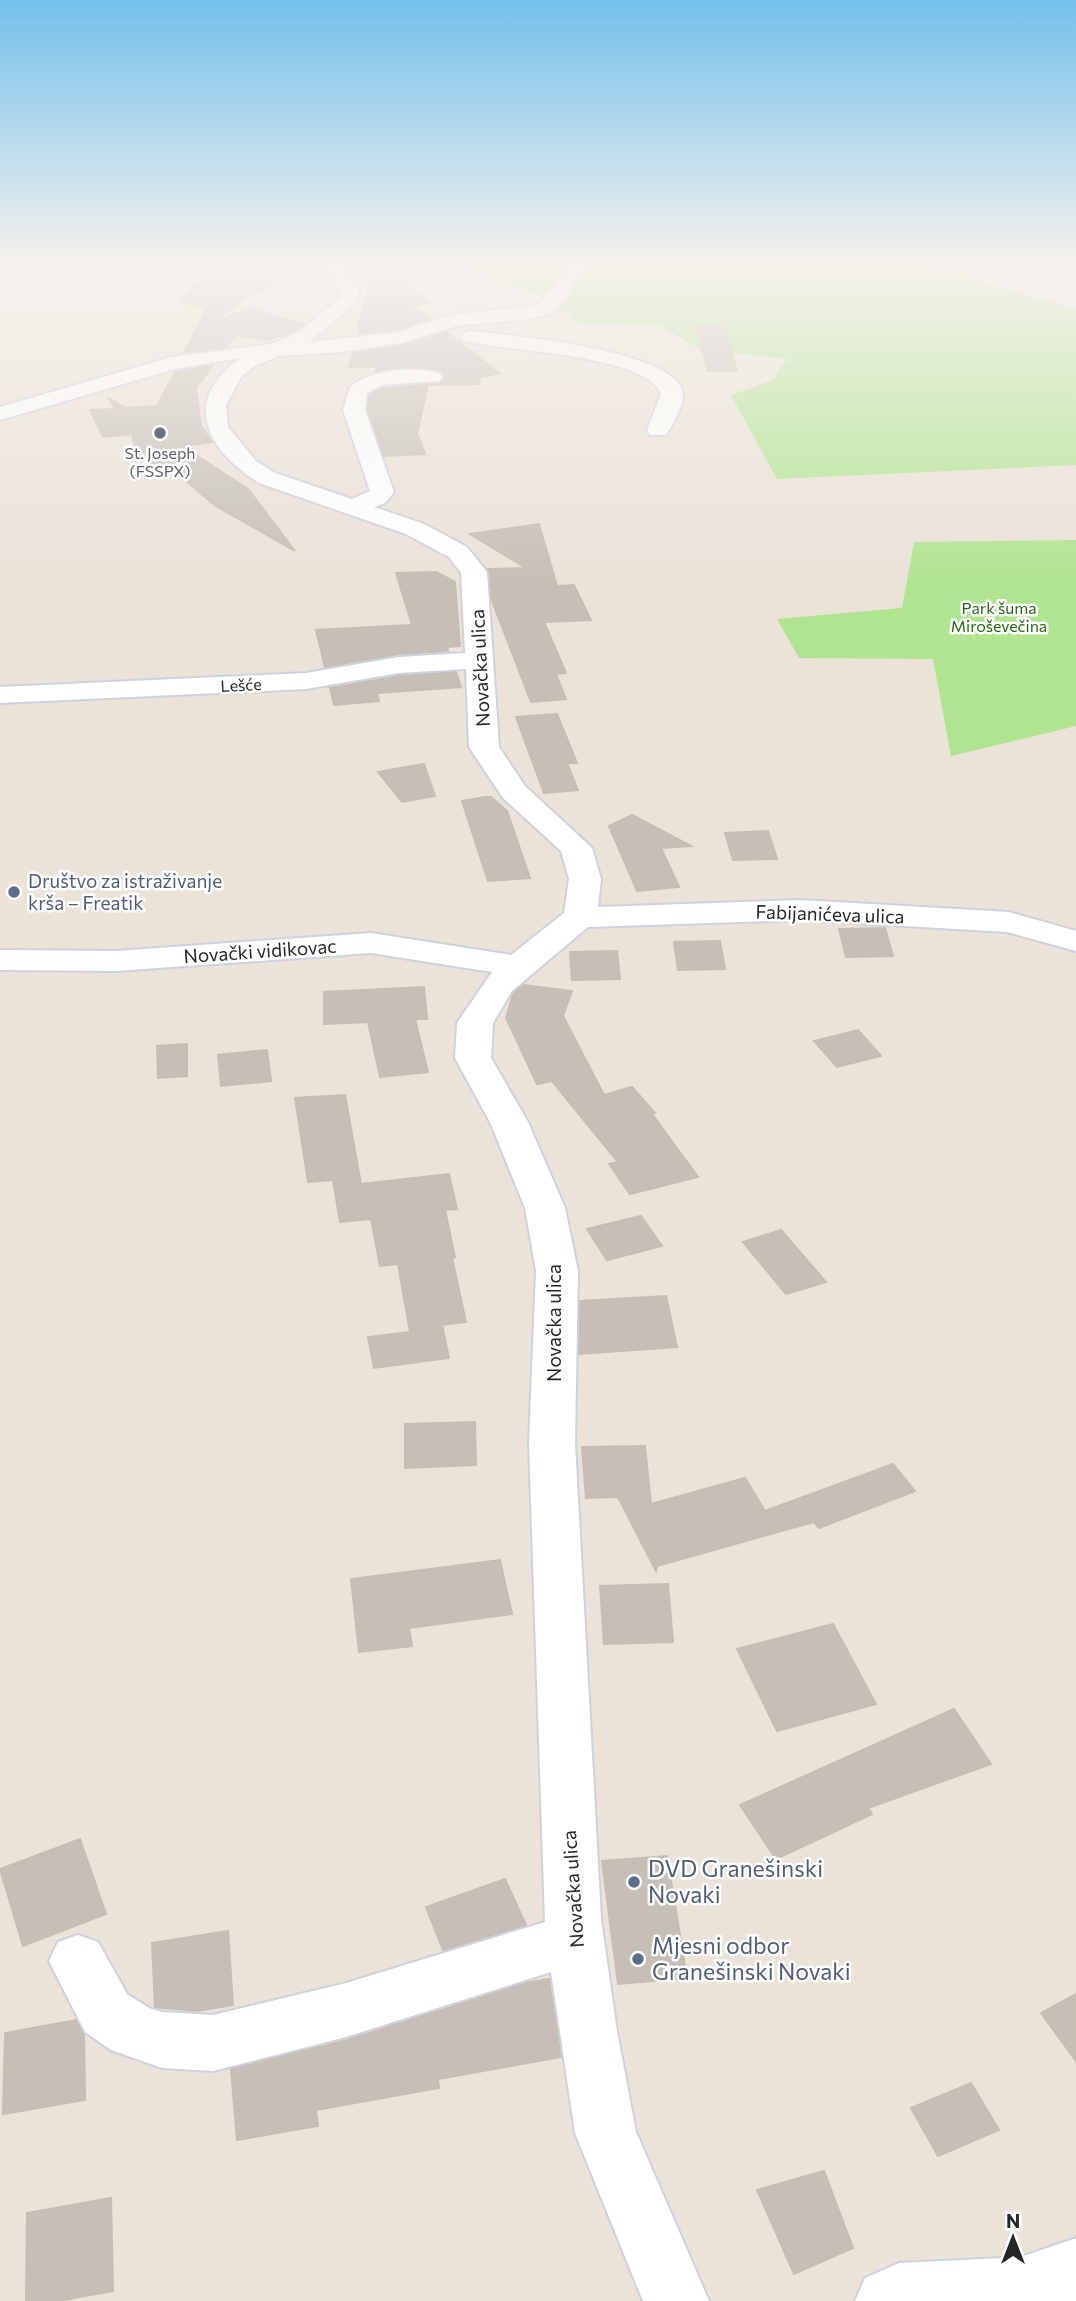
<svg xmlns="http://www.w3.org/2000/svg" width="1076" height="2301" font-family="Commissioner,sans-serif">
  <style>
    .green { fill: #b0e491 }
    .building { fill: #c6bfb8; stroke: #c6beb2; stroke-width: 2 }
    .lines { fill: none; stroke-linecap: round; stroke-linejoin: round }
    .minor-casing { stroke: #cdd1e1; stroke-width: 4 }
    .minor { fill: #fff; fill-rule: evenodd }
    .worship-dot { fill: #6b7280; stroke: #fff; stroke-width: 2.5 }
    .service-dot { fill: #5c6f8a; stroke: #fff; stroke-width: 2.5 }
    .labels { text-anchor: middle; stroke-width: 5; stroke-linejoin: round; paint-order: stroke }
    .far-worship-label { font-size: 16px; fill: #5b616d; stroke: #fff }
    .far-park-label { font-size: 16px; fill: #296516; stroke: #fff }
    .far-street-label { font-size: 16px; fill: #272727; stroke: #fff }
    .street-label { font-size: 19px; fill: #272727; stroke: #fff }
    .service-label { font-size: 19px; fill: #4e5e75; stroke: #fff; text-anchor: start }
    .near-service-label { font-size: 23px; fill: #4e5e75; stroke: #fff; text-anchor: start }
  </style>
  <rect width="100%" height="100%" fill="#ebe2d8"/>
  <!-- green -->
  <g class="green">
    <path d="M459,262H911L1076,309V465L777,479L731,395L773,380L787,359L700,349L659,325L578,323L546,297L487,278Z"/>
    <path d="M1076,540V726L951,756L933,659L799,658L777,619L902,608L914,542Z"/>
  </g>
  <!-- building -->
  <g class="building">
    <path d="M217,262H303L211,322L255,307L253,310L305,324L299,329L264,341L236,334L226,347L184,353L207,307L180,302Z"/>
    <path d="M396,273L428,303L412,305L430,319L398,329L359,334L360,328H357L372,275Z"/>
    <path d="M722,323L727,338L737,371H708L696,327Z"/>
    <path d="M446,332L499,373L479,378L480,384L428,385L417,433L425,454L384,456L368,410L369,395L383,388L439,384L445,377L440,370L429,368L405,367L375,372L377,367H349L353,353L402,346Z"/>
    <path d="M213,365L196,388L201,426L212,442L182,446L248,489L295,551L214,505L170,467L155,469L141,448H135L132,434L103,437L90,410L115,409L108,397L125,408L157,406L175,372Z"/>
    <path d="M539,524L557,586L574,585L591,620L544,622L566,673L556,674L566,699L531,702L491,598L488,569L526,568L470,534Z"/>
    <path d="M436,572L455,582L460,646L447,647L448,651L399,654L325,667L316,630L412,625L396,573Z"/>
    <path d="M456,672L461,687L377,693L379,701L334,705L330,688L399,676Z"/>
    <path d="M557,714L577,763H567L578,790L544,793L516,717Z"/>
    <path d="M424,764L435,796L402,802L378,772Z"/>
    <path d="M485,797H491L507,811L530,878L488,881L462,801Z"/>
    <path d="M632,815L691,846L661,848L679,887L637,891L609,826Z"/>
    <path d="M768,831L777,859L733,860L725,833Z"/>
    <path d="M885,928L893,956L846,957L839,929Z"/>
    <path d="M720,941L725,969L678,970L674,942Z"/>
    <path d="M617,951L620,979L572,980L570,952Z"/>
    <path d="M523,985L572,991L563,1016L604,1095L632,1087L655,1113L652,1114L698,1177L630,1194L609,1164L618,1162L552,1081L537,1084L506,1018L513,994Z"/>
    <path d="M424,987L427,1019H415L428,1072L380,1077L368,1022L324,1024V992Z"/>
    <path d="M858,1030L881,1056L837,1067L814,1041Z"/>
    <path d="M187,1044V1076L158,1078L157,1046Z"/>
    <path d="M267,1050L271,1081L221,1086L218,1055Z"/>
    <path d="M345,1095L361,1184L449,1174L457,1209L445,1210L455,1257L452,1258L466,1322L442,1325L449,1358L374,1368L368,1337L410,1332L398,1264L380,1266L371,1219L340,1222L333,1180L308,1182L295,1098Z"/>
    <path d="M641,1216L662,1246L607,1260L587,1229Z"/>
    <path d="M781,1230L826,1282L786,1294L743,1242Z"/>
    <path d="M666,1296L677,1347L579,1354L580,1301Z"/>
    <path d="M475,1422L476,1465L405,1468V1424Z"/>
    <path d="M645,1446L651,1504L745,1478L765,1511L893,1464L915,1491L819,1528L814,1522L657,1566L656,1571L618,1497L586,1498L582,1447Z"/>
    <path d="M500,1560L512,1614L409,1628L412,1646L359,1652L351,1579Z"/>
    <path d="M668,1584L673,1642L604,1644L600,1586Z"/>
    <path d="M833,1624L876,1704L777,1731L737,1649Z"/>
    <path d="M954,1709L991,1764L868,1808L872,1814L776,1859L740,1805Z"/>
    <path d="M80,1839L106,1914L23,1946L0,1869Z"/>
    <path d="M667,1856L687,1978L618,1984L602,1861Z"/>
    <path d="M505,1879L526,1925L443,1950L426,1907Z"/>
    <path d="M228,1931L233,2005L197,2011L155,2007L152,1943Z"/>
    <path d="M549,1979L561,2057L438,2079L439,2088L316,2110L318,2126L237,2140L231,2069L347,2040L526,1983Z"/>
    <path d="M1076,1994V2061L1041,2013Z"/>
    <path d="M76,2020L84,2034L85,2100L3,2114L5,2033Z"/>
    <path d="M971,2083L999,2130L938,2156L911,2108Z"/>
    <path d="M824,2171L853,2248L794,2274L757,2190Z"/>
    <path d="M111,2198L113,2291L58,2301H26L27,2213Z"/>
  </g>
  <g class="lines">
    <!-- minor casing -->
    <g class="minor-casing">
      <g id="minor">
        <path d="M323,262H341L358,289L359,297L354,305L309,342L399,332L454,314L529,307C550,301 558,277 573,262H592L574,282L565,300L551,313L530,319L456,326L402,343L342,352L278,356L255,366L241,377L226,405L228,427L256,461L275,473L352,499L370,491L343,410L350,387C371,369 413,366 439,373L442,377L439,381L382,385L367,393L365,410L394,492L385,503L374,507L424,524L467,547L487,572L499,747L525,786L592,848L601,879L598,907L801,900L1009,912L1076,931V951L1007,932L801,920L588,927L512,991L493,1023L491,1058L528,1122L565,1208L578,1271L575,1443L601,1919L617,2031L636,2132L709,2301H643L575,2133L551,1972L346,2037L213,2071L162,2068L111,2050L85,2032L49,1961L58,1942L78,1935L98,1942L127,1994L149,2008L162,2012L213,2015L346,1983L545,1922L529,1443L536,1271L525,1208L490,1122L455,1058L457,1023L492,972L371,953L116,971L0,970V950L116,951L371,933L511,955L564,913L569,879L561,851L503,798L469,747L466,669L399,673L306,689L0,703V687L306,673L399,657L465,653L461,573L449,557L406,534L259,483C207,450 180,402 240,358L175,369L0,420V407L172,357L271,344L299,332L341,297L340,289Z"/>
        <path d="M471,331C511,335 667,350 682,389C686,403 673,424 666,435H650L647,430L661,394C646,354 503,351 464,341L461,337L464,333Z"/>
        <path d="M1076,2238V2301H855L865,2278L899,2263L1021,2257Z"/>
      </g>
    </g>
    <!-- minor -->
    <use href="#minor" class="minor"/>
  </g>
  <!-- sky -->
  <linearGradient id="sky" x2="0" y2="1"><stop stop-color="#73c0ec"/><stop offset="0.45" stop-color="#f6f2ed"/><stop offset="1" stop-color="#f6f2ed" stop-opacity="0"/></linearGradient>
  <rect width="1076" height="584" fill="url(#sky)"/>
  <!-- markers -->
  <circle class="worship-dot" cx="160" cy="433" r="7"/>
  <g class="service-dot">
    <circle cx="14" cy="892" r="7"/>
    <circle cx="634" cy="1882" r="7"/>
    <circle cx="638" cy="1959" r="7"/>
  </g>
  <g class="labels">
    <!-- far-worship labels -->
    <g class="far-worship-label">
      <text x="160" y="459">St. Joseph<tspan x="160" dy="18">(FSSPX)</tspan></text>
    </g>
    <!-- far-park labels -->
    <g class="far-park-label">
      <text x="999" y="614">Park šuma<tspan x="999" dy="18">Miroševečina</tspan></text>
    </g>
    <!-- far-street labels -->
    <g class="far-street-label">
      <text transform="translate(241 685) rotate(-3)" y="6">Lešće</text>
    </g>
    <!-- street labels -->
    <g class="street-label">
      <text transform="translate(480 668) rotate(-93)" y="7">Novačka ulica</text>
      <text transform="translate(830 914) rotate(2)" y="7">Fabijanićeva ulica</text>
      <text transform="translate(260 951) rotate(-4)" y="7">Novački vidikovac</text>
      <text transform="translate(554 1323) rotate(-90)" y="7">Novačka ulica</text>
      <text transform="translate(573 1889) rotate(-94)" y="7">Novačka ulica</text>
    </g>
    <!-- service labels -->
    <g class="service-label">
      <text x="28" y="888">Društvo za istraživanje<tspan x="28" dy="22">krša – Freatik</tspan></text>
    </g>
    <!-- near-service labels -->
    <g class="near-service-label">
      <text x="648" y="1877">DVD Granešinski<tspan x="648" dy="26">Novaki</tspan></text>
      <text x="652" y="1954">Mjesni odbor<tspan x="652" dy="26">Granešinski Novaki</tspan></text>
    </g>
  </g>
  <!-- north arrow -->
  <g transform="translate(1013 2238)" stroke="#ffffff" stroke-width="5" paint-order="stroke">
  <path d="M0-5L12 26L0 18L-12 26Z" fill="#272727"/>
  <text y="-10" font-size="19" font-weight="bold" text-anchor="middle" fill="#272727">N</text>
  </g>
</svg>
